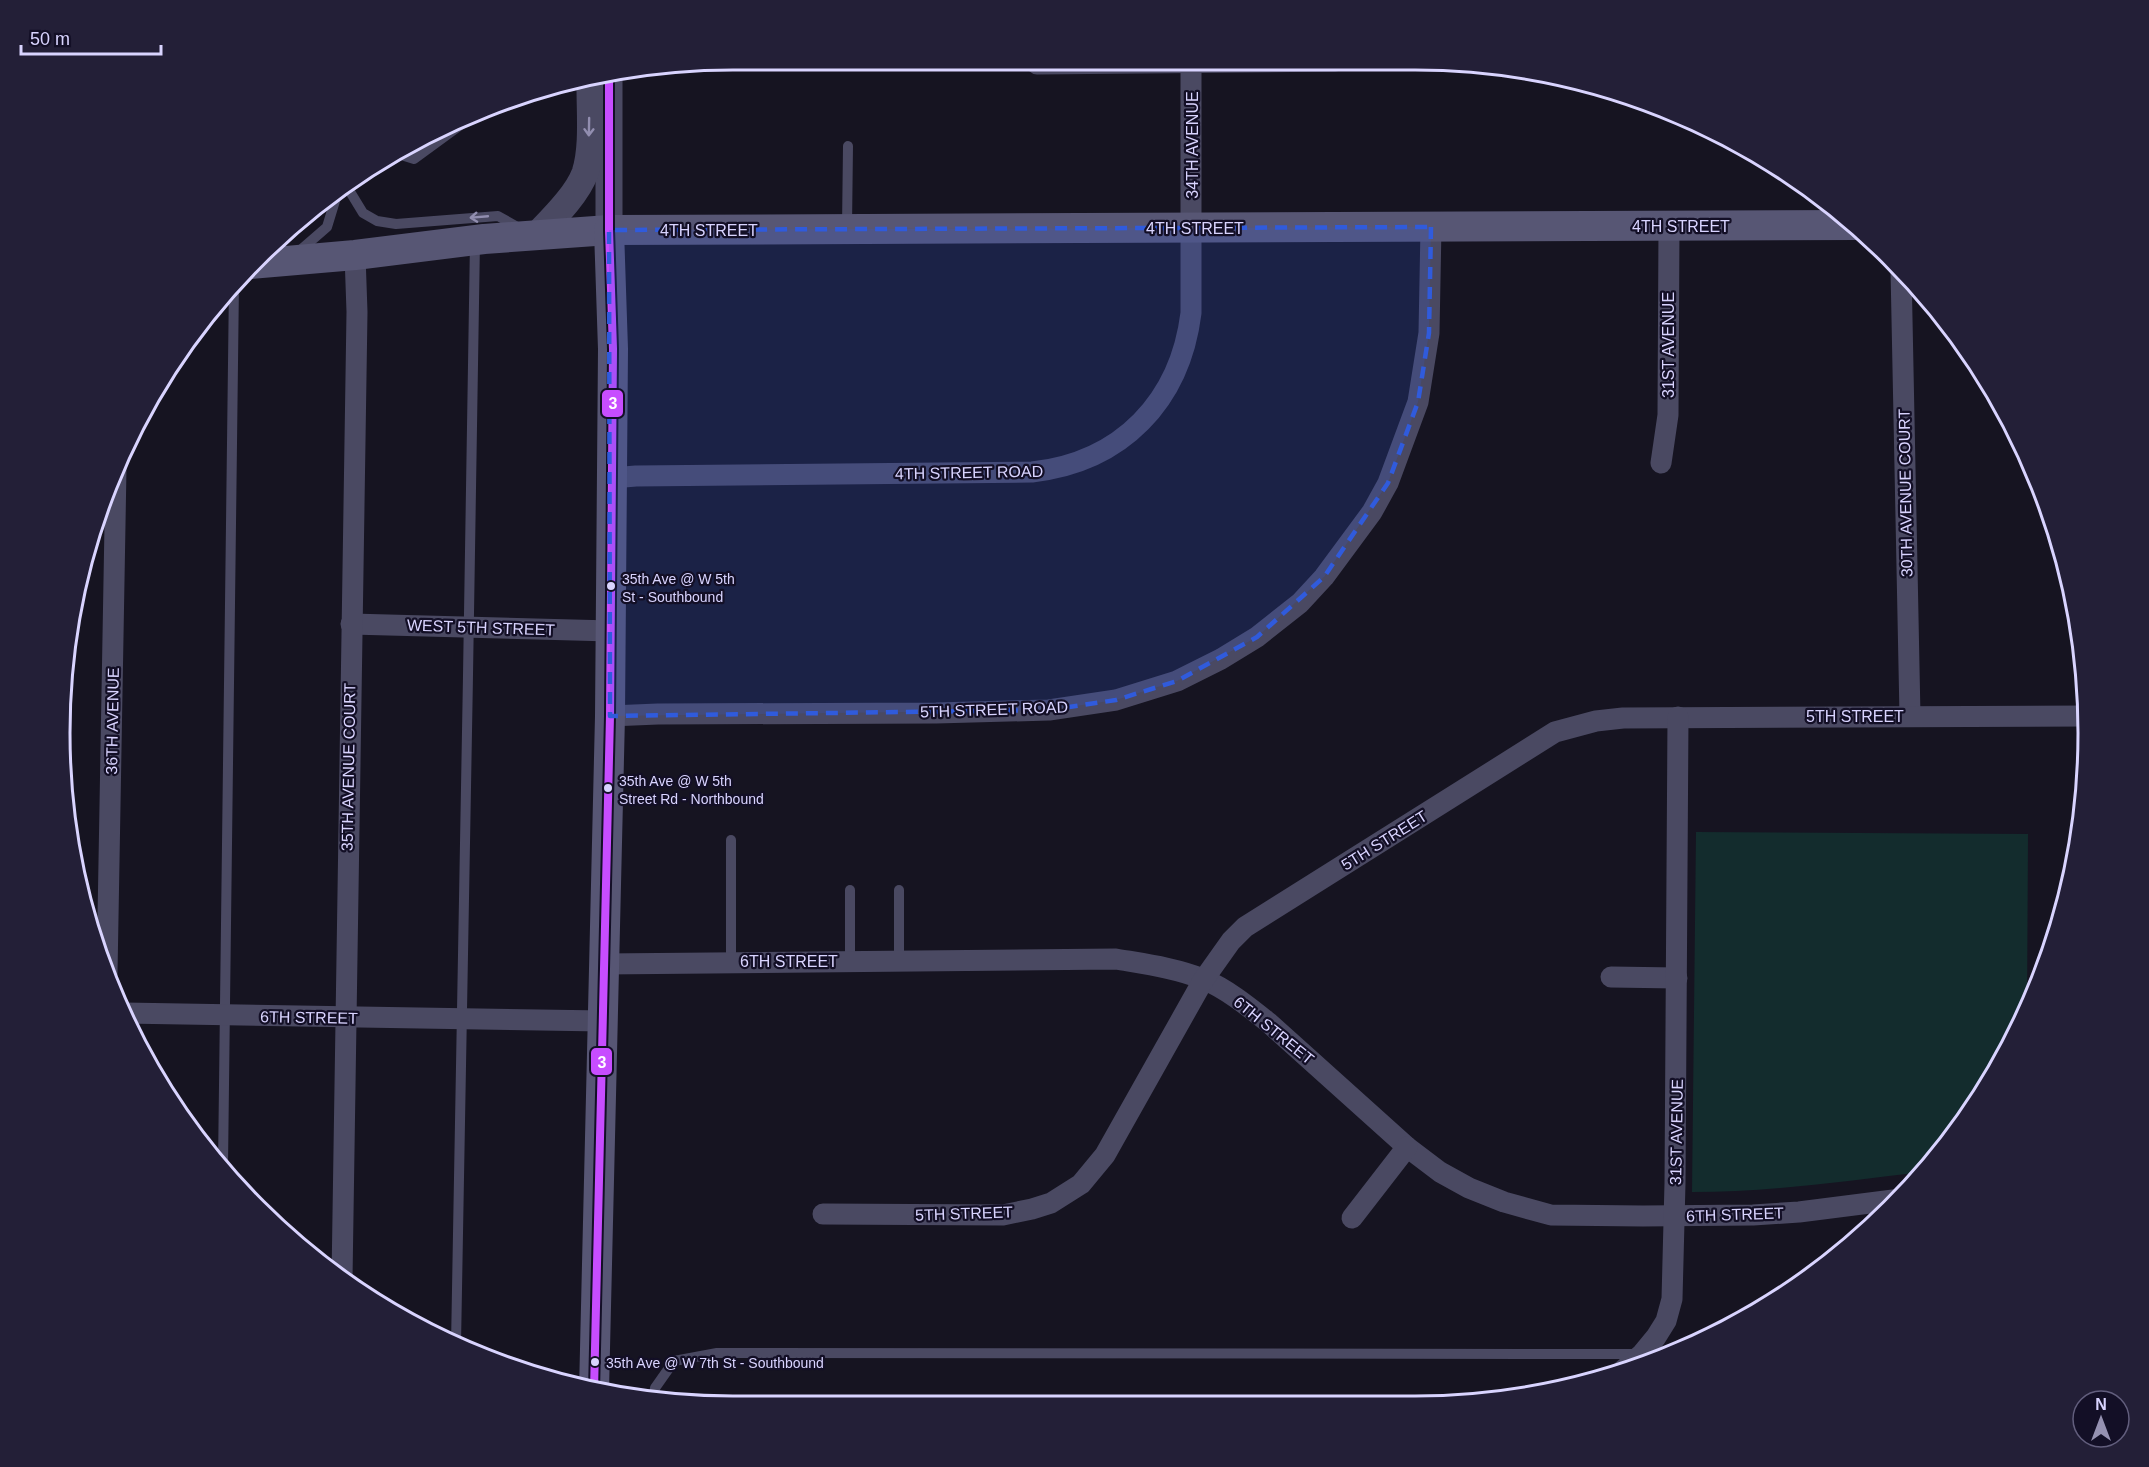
<svg xmlns="http://www.w3.org/2000/svg" width="2149" height="1467" font-family="Helvetica,sans-serif">
  <style>
    .green { fill: #132c2d }
    .lines { fill: none; stroke-linecap: round; stroke-linejoin: round }
    .service { stroke: #4a4962; stroke-width: 10 }
    .minor { stroke: #4a4962; stroke-width: 21 }
    .tertiary { stroke: #4a4962; stroke-width: 27 }
    .secondary { stroke: #575674; stroke-width: 30 }
    .bus-1-casing { stroke: #130f26; stroke-width: 12 }
    .bus-1 { stroke: #c74dff; stroke-width: 8 }
    .oneway { stroke: #928eb0 }
    .marked { fill: #305bdc; fill-opacity: 0.2; stroke: #305bdc; stroke-width: 4.5; stroke-dasharray: 12 8; stroke-linejoin: round }
    .bus-dot { fill: #d9d4ff; stroke: #130f26; stroke-width: 2 }
    .labels { text-anchor: middle; stroke-width: 4.5; stroke-linejoin: round; paint-order: stroke }
    .bus-label { font-size: 14px; fill: #d9d4ff; stroke: #130f26; text-anchor: start }
    .street-label { font-size: 16px; fill: #d9d4ff; stroke: #130f26 }
    .rim { fill: none; stroke: #d9d4ff; stroke-width: 3 }
    .line-badge { stroke: #130f26; stroke-width: 2 }
    .badge-label { font-size: 16px; text-anchor: middle; font-weight: bold; fill: #fff }
  </style>
  <rect width="100%" height="100%" fill="#161421"/>
  <!-- green -->
  <path class="green" d="M1696,832L2028,834L2027,1011L1976,1107L1923,1172C1846,1181 1770,1192 1692,1192Z"/>
  <g class="lines">
    <!-- service -->
    <g class="service">
      <path d="M398,154L414,159L466,121"/>
      <path d="M346,185L363,213L377,221L396,224L498,216L521,229"/>
      <path d="M847,227L848,146"/>
      <path d="M297,253L327,227L338,191"/>
      <path d="M731,840V961"/>
      <path d="M850,890V961"/>
      <path d="M899,890V960"/>
      <path d="M223,1165L234,283"/>
      <path d="M456,1345C465,977 468,609 475,241"/>
      <path d="M654,1399L655,1388L674,1361L717,1353L1639,1354"/>
    </g>
    <!-- minor -->
    <g class="minor">
      <path d="M1037,64L1335,61"/>
      <path d="M1901,269L1910,716"/>
      <path d="M1661,463L1668,415L1669,226"/>
      <path d="M612,478L636,476L1032,472C1122,462 1180,401 1191,313V62"/>
      <path d="M351,624L611,631"/>
      <path d="M610,716L658,714L936,713L1049,710L1116,700L1177,681L1221,659L1257,637L1300,603L1324,577L1372,512L1388,483L1418,402L1429,333L1431,227"/>
      <path d="M604,964L1116,959C1145,964 1176,968 1203,979C1227,989 1249,1007 1269,1023L1407,1147L1440,1172L1469,1188L1504,1202L1551,1215L1643,1216L1753,1215L1799,1212L1901,1199"/>
      <path d="M107,974L116,468"/>
      <path d="M1611,977L1677,978"/>
      <path d="M124,1013L603,1021"/>
      <path d="M823,1214L1003,1215L1032,1209L1051,1203L1081,1184L1105,1155L1204,979L1231,941L1245,927L1555,732L1596,721L1623,718L2087,716"/>
      <path d="M1352,1218L1407,1147"/>
      <path d="M342,1279L357,312L355,255"/>
      <path d="M1622,1371L1642,1354L1656,1337L1666,1321L1672,1299L1675,1183L1678,717"/>
    </g>
    <!-- tertiary -->
    <g class="tertiary">
      <path d="M609,74V230"/>
      <path d="M536,236C552,219 577,195 585,173C593,149 590,114 590,88L605,75"/>
    </g>
    <!-- secondary -->
    <g class="secondary">
      <path d="M251,264L355,255L484,239L609,230L1855,225"/>
      <path d="M594,1391L610,716L613,349L609,230"/>
    </g>
    <!-- bus-1 casing -->
    <g class="bus-1-casing">
      <path id="bus-1" d="M594,1391L610,716L613,349L609,230V74"/>
    </g>
    <!-- bus-1 -->
    <use href="#bus-1" class="bus-1"/>
  </g>
  <!-- one-way arrows -->
  <defs><path id="oneway-shaft" d="M-6 0H5M1.5-3L5.5 0L1.5 3" fill="none" stroke-width="1.6" stroke-linecap="round" stroke-linejoin="round" transform="scale(1.5)"/></defs>
  <g class="oneway">
    <use href="#oneway-shaft" transform="translate(589 127) rotate(91)"/>
    <use href="#oneway-shaft" transform="translate(479 217) rotate(175)"/>
  </g>
  <!-- marked area -->
  <path class="marked" d="M1431,227L1429,333L1418,402L1388,483L1324,577L1257,637L1177,681L1116,700L1049,710L610,716L609,230Z"/>
  <!-- markers -->
  <g class="bus-dot">
    <circle cx="611" cy="586" r="5"/>
    <circle cx="608" cy="788" r="5"/>
    <circle cx="595" cy="1362" r="5"/>
  </g>
  <g class="labels">
    <!-- bus labels -->
    <g class="bus-label">
      <text x="622" y="584">35th Ave @ W 5th<tspan x="622" dy="18">St - Southbound</tspan></text>
      <text x="619" y="786">35th Ave @ W 5th<tspan x="619" dy="18">Street Rd - Northbound</tspan></text>
      <text x="606" y="1368">35th Ave @ W 7th St - Southbound</text>
    </g>
    <!-- street labels -->
    <g class="street-label">
      <text transform="translate(1192 145) rotate(-90)" y="6">34TH AVENUE</text>
      <text x="1681" y="232">4TH STREET</text>
      <text x="1195" y="234">4TH STREET</text>
      <text x="709" y="236">4TH STREET</text>
      <text transform="translate(1668 345) rotate(-90)" y="6">31ST AVENUE</text>
      <text transform="translate(969 472) rotate(-1)" y="6">4TH STREET ROAD</text>
      <text transform="translate(1905 493) rotate(-91)" y="6">30TH AVENUE COURT</text>
      <text transform="translate(481 627) rotate(2)" y="6">WEST 5TH STREET</text>
      <text transform="translate(994 709) rotate(-2)" y="6">5TH STREET ROAD</text>
      <text x="1855" y="722">5TH STREET</text>
      <text transform="translate(112 721) rotate(-89)" y="6">36TH AVENUE</text>
      <text transform="translate(348 767) rotate(-89)" y="6">35TH AVENUE COURT</text>
      <text transform="translate(1384 840) rotate(-32)" y="6">5TH STREET</text>
      <text x="789" y="967">6TH STREET</text>
      <text transform="translate(309 1017) rotate(1)" y="6">6TH STREET</text>
      <text transform="translate(1274 1030) rotate(39)" y="6">6TH STREET</text>
      <text transform="translate(1676 1132) rotate(-89)" y="6">31ST AVENUE</text>
      <text transform="translate(964 1213) rotate(-2)" y="6">5TH STREET</text>
      <text transform="translate(1735 1214) rotate(-2)" y="6">6TH STREET</text>
    </g>
  </g>
  <!-- crop -->
  <path d="M0 0H2149V1467H0ZM733 70H1415A663 663 0 0 1 2078 733V733A663 663 0 0 1 1415 1396H733A663 663 0 0 1 70 733V733A663 663 0 0 1 733 70Z" fill="#231f37" fill-rule="evenodd"/>
  <path class="rim" d="M733 70H1415A663 663 0 0 1 2078 733V733A663 663 0 0 1 1415 1396H733A663 663 0 0 1 70 733V733A663 663 0 0 1 733 70Z"/>
  <g class="line-badge">
    <rect x="601" y="389" width="23" height="29" rx="6" fill="#c74dff"/>
    <rect x="590" y="1047" width="23" height="29" rx="6" fill="#c74dff"/>
  </g>
  <g class="badge-label">
    <text x="613" y="409">3</text>
    <text x="602" y="1068">3</text>
  </g>
  <!-- north arrow -->
  <g transform="translate(2101 1419)"><circle r="28" fill="#130f26" stroke="#625e7d" stroke-width="1.5"/>
  <path d="M0-4.5L10 22L0 15L-10 22Z" fill="#9591b1"/>
  <text y="-9" font-size="16" font-weight="bold" text-anchor="middle" fill="#d9d4ff">N</text>
  </g>
  <!-- scale -->
  <path d="M21 45v9h140v-9" fill="none" stroke="#d9d4ff" stroke-width="3"/>
  <text x="30" y="45" font-size="18" fill="#d9d4ff" stroke="#130f26" stroke-width="4.5" paint-order="stroke">50 m</text>
</svg>
